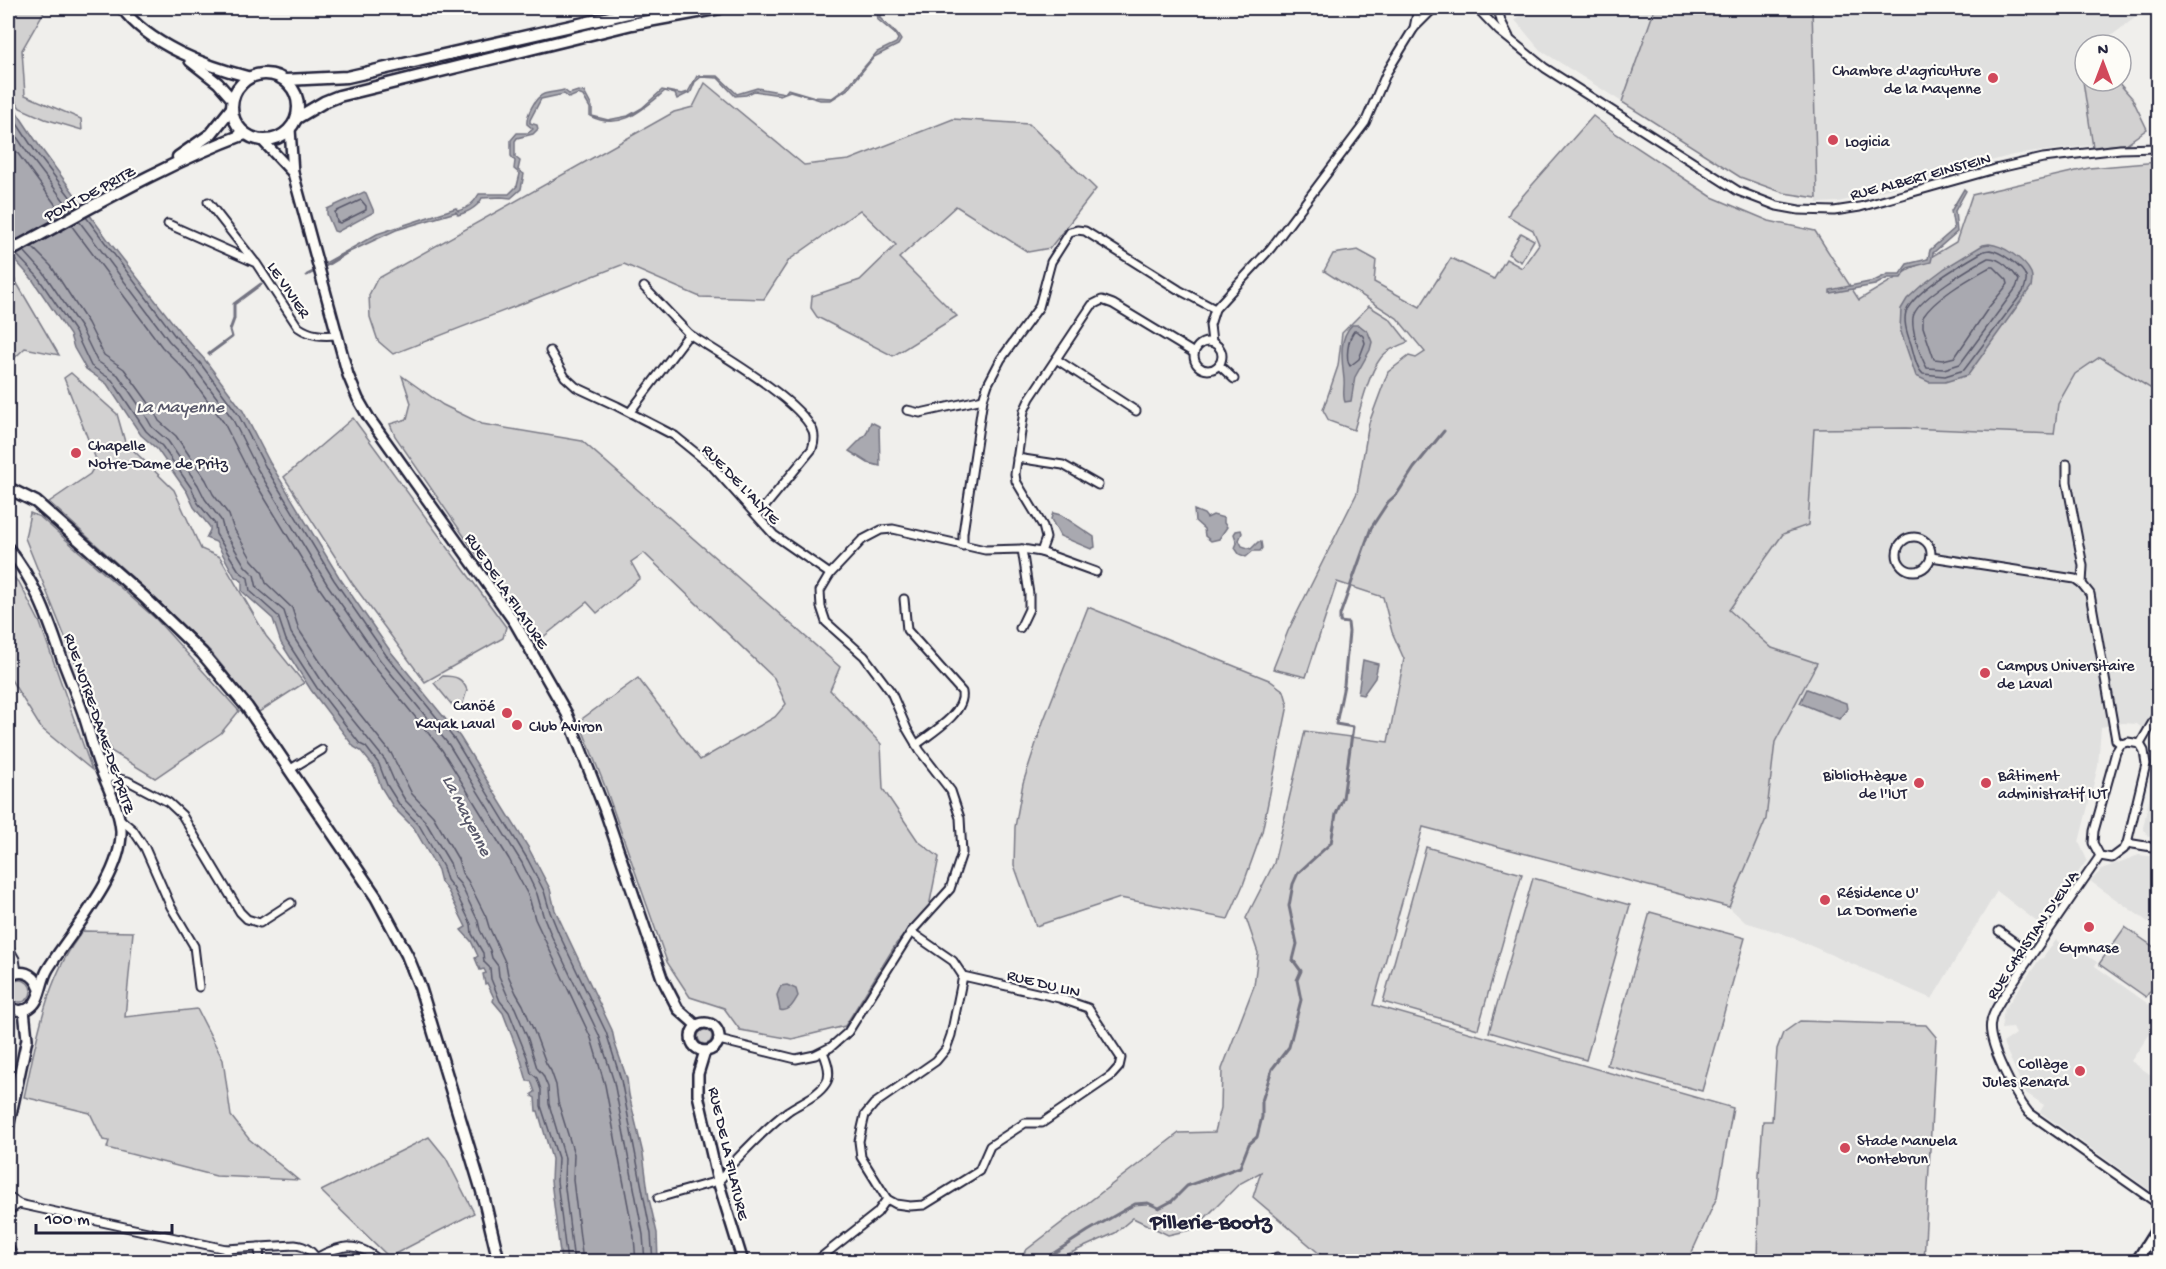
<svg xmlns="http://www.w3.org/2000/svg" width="2166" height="1269" font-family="'Gochi Hand',sans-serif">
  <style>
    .built { fill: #e0e0df }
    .green { fill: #d2d1d1; stroke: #7a7a86; stroke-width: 1.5 }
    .water { fill: #a9a9b0; stroke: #737381; stroke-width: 1.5 }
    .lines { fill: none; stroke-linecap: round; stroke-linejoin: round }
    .shore { stroke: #58586a; stroke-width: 1.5 }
    .stream { stroke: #737381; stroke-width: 3 }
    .minor-casing { stroke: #22223b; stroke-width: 11 }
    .tertiary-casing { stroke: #22223b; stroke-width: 14 }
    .secondary-casing { stroke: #22223b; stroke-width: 15 }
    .primary-casing { stroke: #22223b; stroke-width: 15 }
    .minor { stroke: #fdfcf7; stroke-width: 7 }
    .tertiary { stroke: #fdfcf7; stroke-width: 9 }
    .secondary { stroke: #fdfcf7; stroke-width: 10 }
    .primary { stroke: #fdfcf7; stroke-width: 10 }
    .poi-dot { fill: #d1495b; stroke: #fdfcf7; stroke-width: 2 }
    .labels { text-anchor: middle; stroke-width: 4.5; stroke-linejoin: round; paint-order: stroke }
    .poi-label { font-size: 16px; fill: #22223b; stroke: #fdfcf7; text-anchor: start }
    .street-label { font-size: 16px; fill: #22223b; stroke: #fdfcf7 }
    .water-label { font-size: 18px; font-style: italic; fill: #58586a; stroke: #fdfcf7 }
    .district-label { font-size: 22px; font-weight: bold; fill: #22223b; stroke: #fdfcf7 }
  </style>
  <rect width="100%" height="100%" fill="#f0efec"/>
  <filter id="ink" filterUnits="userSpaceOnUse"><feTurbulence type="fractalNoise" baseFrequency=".0167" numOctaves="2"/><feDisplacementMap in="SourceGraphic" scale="12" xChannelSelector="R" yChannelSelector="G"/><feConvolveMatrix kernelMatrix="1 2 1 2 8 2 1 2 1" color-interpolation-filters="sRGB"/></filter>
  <g filter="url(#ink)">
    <!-- built -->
    <g class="built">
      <path d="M1530,8H1655L1622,102L1540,50L1515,20Z"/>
      <path d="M1812,8H2136V17L2099,45H2085V52L2078,55L2093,145L2013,155L1858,197L1838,202L1817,203Z"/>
      <path d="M2100,357L2158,393V741L2137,724L2123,723L2101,727L2098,766L2079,842L2087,860L2041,925L1997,891L1932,999L1784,934L1745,922L1729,907L1766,819L1775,742L1817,663L1772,648L1729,610L1783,534L1808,525L1814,429L1906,428L2058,404L2075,374Z"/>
      <path d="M2158,781V839L2148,836L2143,828L2152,785Z"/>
      <path d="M2139,855L2158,857V929L2090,881L2104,868Z"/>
      <path d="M2056,940L2078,956L2082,952L2097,962L2095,966L2158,1011V1022L2131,1061L2158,1080V1196L2040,1112L2044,1105L2026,1093L2003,1043L2016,1034L2013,1028L2001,1029L2004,1010L2039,960L2043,958Z"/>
    </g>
    <!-- green -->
    <g class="green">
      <path d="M8,8H46L22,50L25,95L81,119L82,130L45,119L20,108L8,90Z"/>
      <path d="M1655,8H1812L1817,198L1784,193L1740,177L1622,102Z"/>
      <path d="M2081,68L2085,69V81H2117L2132,98L2147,129L2126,144L2093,147Z"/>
      <path d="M705,83L804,165L849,160L953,119L1029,124L1096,189L1050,248L1028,252L956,206L899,258L957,316L893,356L825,321L817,317L811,308L812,296L860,280L896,245L860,210L789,260L764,299L700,297L624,264L393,354L378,341L370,317L369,295L377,279L674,112L693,107Z"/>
      <path d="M1593,116L1615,133L1712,197L1769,221L1815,231L1859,300L1956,242L1972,195L2089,168L2158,162V393L2100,357L2075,374L2058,404L2054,434L1906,428L1814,429L1808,525L1783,534L1729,610L1772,648L1817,663L1775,742L1766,819L1729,907L1423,827L1373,1005L1733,1108L1717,1197L1688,1261H1328L1253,1197L1261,1172L1239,1184L1194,1229L1168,1235L1133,1218L1115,1233L1064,1256L1055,1261L1021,1262L1025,1251L1179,1133L1215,1132L1221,1108L1222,1069L1254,986L1258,953L1246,918L1274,863L1305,731L1388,742L1404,659L1392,632L1383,597L1337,582L1306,677L1273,669L1288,631L1357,493L1369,423L1388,372L1409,356L1416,358L1425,352L1397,318L1324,271L1333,254L1358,250L1376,260L1374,282L1420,307L1451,258L1494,279L1506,259L1522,268L1539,244L1533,230L1508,216L1511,209Z"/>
      <path d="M1521,233L1534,240L1521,262L1508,254Z"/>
      <path d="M15,280L59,355L25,348L8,364V284Z"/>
      <path d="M1369,306L1390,319L1408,342C1398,346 1386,350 1380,359C1368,375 1360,410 1354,430L1329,421L1323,410L1338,366L1342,333Z"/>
      <path d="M71,373L117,414L125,442L174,490L201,549L220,557L266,636L304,683L259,712L211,652L142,586L49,502L90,474L97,462L64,378Z"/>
      <path d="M402,376L443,405L482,424L582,441L840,667L830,690L881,744L883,789L918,841L939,857L929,907L896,944L845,1026L792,1039L740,1030L724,1008L690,997L667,962L606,789L579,721L638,678L700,760L775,717L786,704L774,678L644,553L631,562L640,578L597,613L587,602L537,642L395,436L390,424L407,419L411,403Z"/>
      <path d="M353,418L506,627L503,638L425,682L352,583L284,477Z"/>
      <path d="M30,513L40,517L156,619L239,711L221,733L155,778L111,751L25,538Z"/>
      <path d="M8,572L20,584L40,623L92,770L41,728L8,675Z"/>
      <path d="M1088,607L1269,680L1284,691L1288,705L1262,832L1243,885L1228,919L1120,898L1036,926L1014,865L1015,827L1023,783L1043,722Z"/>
      <path d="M443,676C456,676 462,678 467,690L463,703L457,711L434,683Z"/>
      <path d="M1426,847L1522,874L1478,1029L1383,1002Z"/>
      <path d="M1533,878L1630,905L1586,1060L1489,1032Z"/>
      <path d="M1650,912L1745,938L1702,1091L1607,1065Z"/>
      <path d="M2125,927L2158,950V980L2146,997L2099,964Z"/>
      <path d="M83,931L133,932L125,1017L197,1009L223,1060L231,1116L249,1139L298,1180L216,1176L107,1148L109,1141L103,1140L90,1113L24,1097C37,1040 45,978 83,931Z"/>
      <circle cx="20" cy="991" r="11"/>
      <path d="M1800,1021L1926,1025L1936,1037L1924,1261H1757L1759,1175L1763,1121H1772L1777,1049L1783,1033Z"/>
      <circle cx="705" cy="1037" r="7"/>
      <path d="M429,1137L446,1158L474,1213L389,1257L321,1191Z"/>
    </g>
    <!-- water -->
    <g class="water">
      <path d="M886,8H890L879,17C887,26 896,30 901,40L898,45L874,57L848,89L831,100H820L790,91L780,95L754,91L746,95L735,96L718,78L701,77L695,82L691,92L677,99L675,94L665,91C643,109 621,132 590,116V108L583,96L578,94L569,98L564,94L541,99L530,120V123L537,125L538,129L533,134L517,138L515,141V157L520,161L518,170L524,174L521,189L511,198L501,197L482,198C478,207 468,212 458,215L456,212L396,230L347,253L346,252L320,266L377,234L456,208L458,211C467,209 474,203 479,194H509L517,186L520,174L514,169L515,161L511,156V140L517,133H528L533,129L527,124C526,116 535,97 544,94C550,92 557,92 564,90L569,94L578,91L584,92L592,107V116L608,120L628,116L642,108L662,90L682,94L688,92L697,76H718L737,94L757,88L785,93L788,89L815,97L832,98L846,88L877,52L896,43L898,39L895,34L877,19L878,13Z"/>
      <path d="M8,99L40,147L111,244L180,332L205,360L243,411L270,463L339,577L391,652L460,737L528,847L550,889L555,910L612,1030L615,1044L627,1079L629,1095L643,1154L649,1199L657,1233L658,1261H561L551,1181L552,1159L538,1111H536L535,1098L532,1096V1094L535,1092L531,1081H527L521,1060L503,1013L493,1001L494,998L487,983L485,984L483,974L486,973L484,969L480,970L475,958L478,956L471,941L461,930L466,927L448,891L441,882L438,870L414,828L394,808L381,787L374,767L361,751L354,747L311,690L281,643L273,619L245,594L242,591V581L235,577L216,542L206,538L210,530V527L194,507L187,492L157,449L141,435L107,384L86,369L74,348L70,335L32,279L8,252Z"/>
      <path d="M1964,189L1966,191L1955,211L1957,232L1933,253L1931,262L1908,268L1901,278H1888L1875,285L1830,293V290L1874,281L1888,274H1900L1907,264L1928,259L1930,250L1954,229L1951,211Z"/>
      <path d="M364,192L366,193L374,212L337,232L334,231L327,214V209Z"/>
      <path d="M1989,244C2003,245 2025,260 2031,273C2033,278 2032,282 2031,287L1968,375L1945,382H1929L1916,376L1900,329L1901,309L1907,299L1921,286L1945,268L1983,245Z"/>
      <path d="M1352,325H1359L1368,332L1372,342L1370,350L1355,377L1351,401L1345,402C1342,394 1345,387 1344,379C1342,360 1338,339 1352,325Z"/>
      <path d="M871,422L879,426L880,466L868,463L849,451L866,434Z"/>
      <path d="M1194,510L1204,514L1207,518L1213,515L1224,518V523L1227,527L1219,539L1211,541L1205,536L1204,529L1195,521Z"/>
      <path d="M1053,513L1061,515L1094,537L1095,547L1091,549L1060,536L1051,519Z"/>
      <path d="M1241,530L1242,533L1239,540L1242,546L1251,549L1258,542H1261L1262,548L1260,551H1253L1246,557L1239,554L1235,548L1237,543L1234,534L1236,531Z"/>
      <path d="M1363,660L1378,664L1375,678L1363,695L1358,694Z"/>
      <path d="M1807,689L1846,703L1847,709L1839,719L1800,703Z"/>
      <path d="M787,985L796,989L798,996C794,1003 789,1013 780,1010L777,995L781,986Z"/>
    </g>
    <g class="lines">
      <!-- shore -->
      <g class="shore">
        <path d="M8,110L35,151L78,207"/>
        <path d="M8,124L29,155L71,210"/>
        <path d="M8,140L63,215"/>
        <path d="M361,200L366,206V210L340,223L337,222L335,212Z"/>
        <path d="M86,217L175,336L200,363L238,414L265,466L334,580L386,655L455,740L528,860L544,891L550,912L559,934L606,1032L621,1080L651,1234L653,1262"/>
        <path d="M79,221L169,341L194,367L232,418L258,470L327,584L380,660L449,745L522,863L537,894L543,915L552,937L599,1035L614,1082L643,1235L645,1262"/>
        <path d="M71,225L162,347L187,372L224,423L250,474L320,589L373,665L442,750L509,859L529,897L535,919L591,1038L605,1085L634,1237L636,1262"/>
        <path d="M32,247L51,266L88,323L104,355L124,369L151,406L159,421L176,436L206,480L213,494L229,515L233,527L252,560L262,571L266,583L292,608L299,630L331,678L391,753L412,794L433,816L458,859L462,873L468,881L486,917L489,927L506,964L508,975L516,993L523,1005L536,1036L546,1063L551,1071L556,1085L558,1102L574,1154L573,1180L583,1262"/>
        <path d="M1990,250C2000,251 2023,267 2026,277C2027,282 2025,287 2023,292L1964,370L1945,376L1923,374C1916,368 1914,354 1911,344C1907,334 1903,322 1906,312C1914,291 1965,262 1984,251Z"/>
        <path d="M24,251L43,272L81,328L97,361L118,375L143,411L152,427L168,441L198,485L205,499L221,520L224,531L245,566L254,575L257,588L284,611L291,633L323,683L385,760L395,783L405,800L425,821L450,863L454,877L461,885L478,921L480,930L490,950L492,958L498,966L499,976L508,997L515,1008L528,1039L537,1068L543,1075L548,1087L549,1104L565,1158L564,1180L574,1262"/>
        <path d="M17,255L37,276L75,332L91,366L112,380L146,431L162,446L192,489L198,503L215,524L216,534L239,571L248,578L250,591L278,616L286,640L317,688L360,744L366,747L379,764L387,785L399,804L419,825L443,867L447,880L454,889L471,924L472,934L483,953L484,962L490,968L491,979L500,1001L509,1012L527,1057L531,1073L537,1078L541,1090V1106L558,1158L557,1181L567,1262"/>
        <path d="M1988,258C2000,257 2013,271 2019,280L2016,288L1960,364L1944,369L1927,368C1921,358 1909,325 1914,314C1921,297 1971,267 1988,258Z"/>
        <path d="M1990,267H1994L2007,280L2008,284L1989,307L1955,357L1943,360L1934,359L1923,327V317C1936,297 1969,279 1990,267Z"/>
        <path d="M1354,331H1357L1363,336L1365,343L1359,359L1350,366C1345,359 1348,339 1354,331Z"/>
      </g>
      <!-- stream -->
      <g class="stream">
        <path d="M322,268L348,252"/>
        <path d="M307,275L313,272"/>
        <path d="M209,354L232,337L230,330L234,319V304L261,284"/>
        <path d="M1040,1262L1088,1231L1135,1204L1148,1203L1159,1208L1172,1201L1187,1186L1240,1167L1249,1144L1257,1137L1262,1117V1101L1272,1069L1289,1047L1301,1000L1297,980L1301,971L1293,960L1297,944L1289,906L1293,884L1298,873L1331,843L1336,814L1343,798L1353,727L1336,724L1344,685L1349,632L1348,623L1340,622V615L1371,528L1388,502L1397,494L1414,468L1444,431"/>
      </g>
      <!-- minor casing -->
      <g class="minor-casing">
        <g id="minor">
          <path d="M1477,8L1499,31L1545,68L1738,191L1777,206L1799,210L1834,211L1860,207L1995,169L2043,158L2120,149L2158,148"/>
          <path d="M1498,8L1501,21L1509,37"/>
          <path d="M1414,28L1418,8"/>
          <path d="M208,202L254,261"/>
          <path d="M168,224L256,263L298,327C311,336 322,336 337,335"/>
          <path d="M644,287L689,334"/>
          <circle cx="1208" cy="356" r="14"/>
          <path d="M1212,342L1210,325L1215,309L1271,248L1365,123L1387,72L1414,28L1432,10L1438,8"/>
          <path d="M550,351L565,377L576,387L617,406L675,436L712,466L774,535L830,574"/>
          <path d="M1056,359L1136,411"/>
          <path d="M1219,365L1234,379"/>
          <path d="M907,410L920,413L983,399"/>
          <path d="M630,412L689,334C720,354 799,399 813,431C815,437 814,443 812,449L758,515"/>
          <path d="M1017,458L1063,465L1098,485"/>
          <path d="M2067,464V482L2083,566L2082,584L2090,594L2116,740L2121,744"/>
          <circle cx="1914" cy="554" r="17"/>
          <path d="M963,546V533L983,399L988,384L1001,359L1039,307L1051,262L1070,232L1077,230L1085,231L1179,290L1215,309"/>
          <path d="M1041,552L1046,538L1043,526L1016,481L1015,474L1024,411L1030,398L1092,305L1102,300L1113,304L1194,353"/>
          <path d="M1931,557L2075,579L2082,584"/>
          <path d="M904,599L907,630L962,692C966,713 931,733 916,745"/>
          <path d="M1020,628L1029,609V594L1022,549"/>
          <path d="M2128,742L2140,744L2144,751L2146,764L2127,843L2124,849L2112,858L2100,856L2093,843L2094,831L2116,752L2121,744Z"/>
          <path d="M2140,744L2158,713"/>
          <path d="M289,770L322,750"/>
          <path d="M105,779L112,777L128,781L168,802L182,815L240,912L247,919L260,923L291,903"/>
          <path d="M120,819L133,830L145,848L171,907L194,946L199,987"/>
          <path d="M2127,843L2158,848"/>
          <path d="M2100,856L2001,1000C1997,1007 1992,1014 1991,1022C1986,1042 2016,1097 2029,1113L2158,1204"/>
          <path d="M1999,931L2031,954"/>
          <path d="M911,932L953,961L963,976L1059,998L1088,1008L1121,1058L1119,1067L1111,1076L1042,1123H1025L990,1146L979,1171L924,1205L910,1206L896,1204L887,1199L861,1157L859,1141L865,1115L874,1104L936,1061L946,1049L951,1035L963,976"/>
          <path d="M8,947L15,959L17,972"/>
          <path d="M719,1040L796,1059L815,1055L831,1047L848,1032L911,932L950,889L962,853L960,818L951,791L920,751L907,729L891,692L864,656L826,622L821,607L820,591L830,574L862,540L881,530L893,529L985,550L1022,549L1041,552L1096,572"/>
          <path d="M8,1196L19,1204L226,1249L295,1245C306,1246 313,1251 318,1262"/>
          <path d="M658,1198L718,1181C725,1176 728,1169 733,1163C750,1145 769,1125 788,1111C801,1102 817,1097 826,1083C832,1074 827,1061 823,1052"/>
          <path d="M8,1211L19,1204"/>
          <path d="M259,1247L260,1262"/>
          <path d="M226,1249L227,1262"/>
          <path d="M316,1258C342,1244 358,1241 381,1262"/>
          <path d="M815,1262L877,1213L887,1199"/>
          <path d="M1269,1262L1277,1257"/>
        </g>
      </g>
      <!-- tertiary casing -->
      <g class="tertiary-casing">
        <g id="tertiary">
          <path d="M122,8C149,45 206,66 249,77"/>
          <path d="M190,61L218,83L232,99"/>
          <path d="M290,129L293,173L348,375L358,399L369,418L515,623L567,714L604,808L662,978L678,1009L697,1026"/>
          <path d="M262,140L293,173"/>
          <path d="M8,548C34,580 47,615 60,653C67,673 76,693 83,713C89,730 93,748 99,765C107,786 119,808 121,830C123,876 71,931 48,969C41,980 41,999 32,1006C24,1013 15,1011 8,1006"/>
          <path d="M8,977C21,968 34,973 39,987"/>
          <circle cx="705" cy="1037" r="14"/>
          <path d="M705,1051L698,1074V1095L718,1181L743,1262"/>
          <path d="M8,1128L27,1039L24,1010"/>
          <path d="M8,1248L14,1262"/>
          <path d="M2136,1262L2158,1227"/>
        </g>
      </g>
      <!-- secondary casing -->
      <g class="secondary-casing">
        <path id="secondary" d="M8,488L36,502L144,597L202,653L247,707L376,897L407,955L420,987L482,1191L499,1262"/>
      </g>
      <!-- primary casing -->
      <g class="primary-casing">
        <g id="primary">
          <circle cx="265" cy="107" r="33"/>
          <path d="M286,80L347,77L650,8"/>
          <path d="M297,118L324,102L339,96L632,24L720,8"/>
          <path d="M178,157L211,134L231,109"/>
          <path d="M8,252C85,211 162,165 245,134"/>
        </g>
      </g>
      <!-- minor -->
      <use href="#minor" class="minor"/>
      <!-- tertiary -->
      <use href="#tertiary" class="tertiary"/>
      <!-- secondary -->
      <use href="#secondary" class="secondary"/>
      <!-- primary -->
      <use href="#primary" class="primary"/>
    </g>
  </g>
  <!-- markers -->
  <g class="poi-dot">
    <circle cx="1993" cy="78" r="6"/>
    <circle cx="1833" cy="140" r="6"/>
    <circle cx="76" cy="453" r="6"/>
    <circle cx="1985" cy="673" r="6"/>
    <circle cx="507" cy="713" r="6"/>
    <circle cx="517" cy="725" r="6"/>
    <circle cx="1919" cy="783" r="6"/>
    <circle cx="1986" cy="783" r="6"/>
    <circle cx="1825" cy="900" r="6"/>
    <circle cx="2089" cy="927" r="6"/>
    <circle cx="2080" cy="1071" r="6"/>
    <circle cx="1845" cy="1148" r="6"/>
  </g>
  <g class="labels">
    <!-- poi labels -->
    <g class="poi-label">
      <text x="1981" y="75" text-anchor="end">Chambre d'agriculture<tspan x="1981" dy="18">de la Mayenne</tspan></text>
      <text x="1845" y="146">Logicia</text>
      <text x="88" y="450">Chapelle<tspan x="88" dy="18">Notre-Dame de Pritz</tspan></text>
      <text x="1997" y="670">Campus Universitaire<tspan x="1997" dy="18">de Laval</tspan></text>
      <text x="495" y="710" text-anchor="end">Canöé<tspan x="495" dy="18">Kayak Laval</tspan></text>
      <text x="529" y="731">Club Aviron</text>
      <text x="1907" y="780" text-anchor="end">Bibliothèque<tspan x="1907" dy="18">de l'IUT</tspan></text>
      <text x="1998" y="780">Bâtiment<tspan x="1998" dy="18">administratif IUT</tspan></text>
      <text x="1837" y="897">Résidence U'<tspan x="1837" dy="18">La Dormerie</tspan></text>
      <text x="2089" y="952" text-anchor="middle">Gymnase</text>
      <text x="2068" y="1068" text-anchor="end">Collège<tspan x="2068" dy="18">Jules Renard</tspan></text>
      <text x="1857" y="1145">Stade Manuela<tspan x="1857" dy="18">Montebrun</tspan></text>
    </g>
    <!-- street labels -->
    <g class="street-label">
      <text transform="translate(1920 175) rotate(-15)" y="6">RUE ALBERT EINSTEIN</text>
      <text transform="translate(89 192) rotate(-28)" y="6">PONT DE PRITZ</text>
      <text transform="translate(290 289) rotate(56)" y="6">LE VIVIER</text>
      <text transform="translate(742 483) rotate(46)" y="6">RUE DE L'ALYTE</text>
      <text transform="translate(508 590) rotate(56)" y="6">RUE DE LA FILATURE</text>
      <text transform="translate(101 723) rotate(71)" y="6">RUE NOTRE-DAME-DE-PRITZ</text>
      <text transform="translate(2031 934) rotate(-56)" y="6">RUE CHRISTIAN D'ELVA</text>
      <text transform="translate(1044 982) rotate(14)" y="6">RUE DU LIN</text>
      <text transform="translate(730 1153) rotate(77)" y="6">RUE DE LA FILATURE</text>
    </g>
    <!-- water labels -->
    <g class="water-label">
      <text x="180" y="412">La Mayenne</text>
      <text transform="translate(468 815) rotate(63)" y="6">La Mayenne</text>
    </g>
    <!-- district labels -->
    <g class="district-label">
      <text x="1211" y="1228">Pillerie-Bootz</text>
    </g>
  </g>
  <!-- margin -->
  <rect width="2166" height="1269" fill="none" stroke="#fdfcf7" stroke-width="30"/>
  <rect x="15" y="15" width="2136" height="1239" fill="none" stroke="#22223b" stroke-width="2" filter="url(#ink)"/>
  <!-- north arrow -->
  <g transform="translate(2103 63)"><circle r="28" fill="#fdfcf7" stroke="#a5a5ac" stroke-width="1.5"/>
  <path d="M0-4.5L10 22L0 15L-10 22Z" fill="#d1495b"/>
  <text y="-9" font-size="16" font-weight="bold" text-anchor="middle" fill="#22223b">N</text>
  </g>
  <!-- scale -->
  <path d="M36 1224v9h136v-9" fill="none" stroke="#22223b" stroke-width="3"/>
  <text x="45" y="1224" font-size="18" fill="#22223b" stroke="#fdfcf7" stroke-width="4.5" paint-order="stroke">100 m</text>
</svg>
